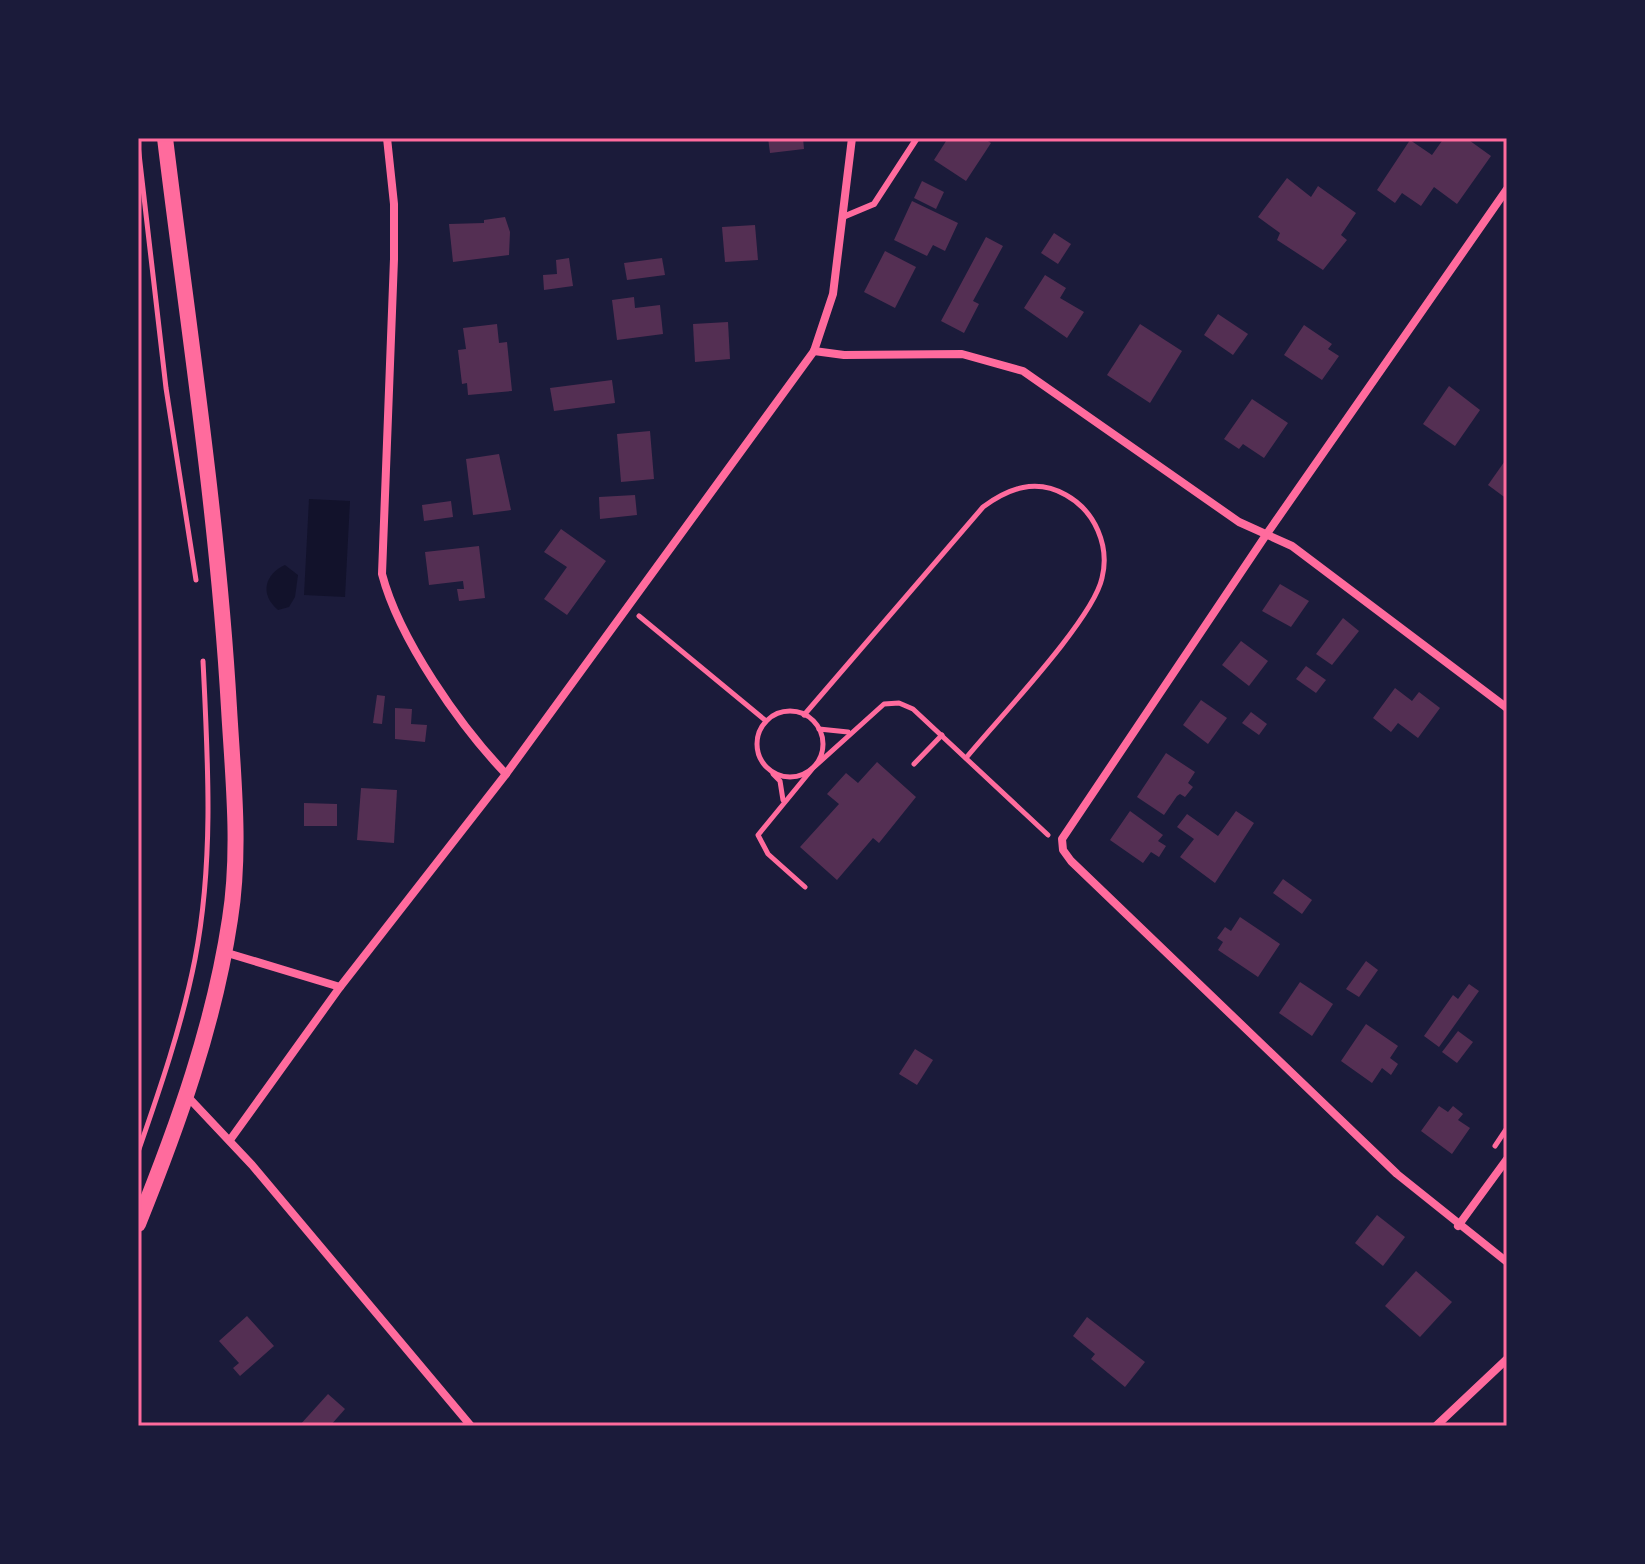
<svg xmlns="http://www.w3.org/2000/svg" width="1645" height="1564" font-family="'Archivo Narrow',sans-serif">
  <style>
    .water { fill: #12122b }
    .building { fill: #542f53 }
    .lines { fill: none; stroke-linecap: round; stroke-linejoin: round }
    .path { stroke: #ff6b9d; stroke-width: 5 }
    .service { stroke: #ff6b9d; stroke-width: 6 }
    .minor { stroke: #ff6b9d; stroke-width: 8 }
    .secondary { stroke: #ff6b9d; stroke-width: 16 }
    .neatline { fill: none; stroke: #ff6b9d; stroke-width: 3 }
  </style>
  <rect width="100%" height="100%" fill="#1b1b3a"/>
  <!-- water -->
  <g class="water">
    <path d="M309,499L350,501L345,597L304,595Z"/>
    <path d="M285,565L298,575L295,597L289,607L278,610C259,594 265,574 285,565Z"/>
  </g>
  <!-- building -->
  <g class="building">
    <path d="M768,138H803L804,149L770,153Z"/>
    <path d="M948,138H983L991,143L966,181L934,160Z"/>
    <path d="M1444,138H1466L1491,156L1457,204L1434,187L1421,206L1402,193L1395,203L1377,190L1410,140L1432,155Z"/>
    <path d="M1287,178L1311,197L1318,186L1356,213L1341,235L1347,240L1323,270L1277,240L1280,233L1258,217Z"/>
    <path d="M922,181L944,192L936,209L914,198Z"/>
    <path d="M912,201L958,223L945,251L933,245L927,256L894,240Z"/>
    <path d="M505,217L510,232L509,255L453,262L449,224L484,223V220Z"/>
    <path d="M755,225L758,260L725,262L722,227Z"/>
    <path d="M1054,233L1071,244L1058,264L1041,253Z"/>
    <path d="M986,237L1003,246L973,301L979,304L964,333L941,321Z"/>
    <path d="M885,251L916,267L895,308L864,292Z"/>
    <path d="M569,258L573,286L544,290L543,275L557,274L556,260Z"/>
    <path d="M662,258L665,275L627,280L624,263Z"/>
    <path d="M1045,275L1066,288L1060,298L1084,312L1067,338L1024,308Z"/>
    <path d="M634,297L635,308L660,305L663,334L617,340L612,300Z"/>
    <path d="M1218,314L1248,334L1233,355L1204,335Z"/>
    <path d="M728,322L730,359L695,362L693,324Z"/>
    <path d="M497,324L499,343L507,342L512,391L468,395L467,383L462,384L458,350L466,349L463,328Z"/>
    <path d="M1140,324L1182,351L1150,403L1107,375Z"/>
    <path d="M1304,325L1332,344L1328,349L1339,356L1322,380L1284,355Z"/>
    <path d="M612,380L615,403L554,411L550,388Z"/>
    <path d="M1449,386L1480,410L1455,446L1423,424Z"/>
    <path d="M1252,399L1288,423L1264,458L1243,444L1239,449L1224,439Z"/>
    <path d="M650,431L654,479L621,482L617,434Z"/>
    <path d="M499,454L511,510L473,515L466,459Z"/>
    <path d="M1507,458V499L1488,485Z"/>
    <path d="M635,495L637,515L600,519L599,497Z"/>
    <path d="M451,501L453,517L424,521L422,505Z"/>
    <path d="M561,529L606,561L567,615L544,599L567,567L544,552Z"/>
    <path d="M479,546L485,598L459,601L457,589H464L463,581L429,585L425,552Z"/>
    <path d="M1280,584L1309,601L1291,627L1262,611Z"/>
    <path d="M1343,618L1359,631L1332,665L1316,654Z"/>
    <path d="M1241,641L1268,661L1249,686L1222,665Z"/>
    <path d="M1306,666L1326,680L1316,693L1296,679Z"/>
    <path d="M1395,688L1412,701L1419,692L1440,708L1418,738L1398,723L1391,732L1373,718Z"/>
    <path d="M377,695L385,696L382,724L373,723Z"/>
    <path d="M1201,700L1227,718L1208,744L1183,725Z"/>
    <path d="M395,708L412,709L411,724L427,725L425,742L395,739Z"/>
    <path d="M1251,712L1267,724L1259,735L1242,723Z"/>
    <path d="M1166,753L1195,772L1188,783L1193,787L1185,797L1180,794L1177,796L1164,815L1137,797Z"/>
    <path d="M877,762L916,797L879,843L873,838L837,880L800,847L839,804L827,794L846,773L858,783Z"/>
    <path d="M361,788L397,790L394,843L357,840Z"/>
    <path d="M304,803L337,804V826H304Z"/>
    <path d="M1130,811L1163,835L1158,841L1166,846L1159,857L1151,852L1143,863L1110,840Z"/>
    <path d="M1236,811L1254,823L1215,883L1180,857L1194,839L1177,827L1187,814L1218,836Z"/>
    <path d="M1283,879L1312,900L1302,914L1273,893Z"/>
    <path d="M1240,917L1280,944L1258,977L1218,950L1223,942L1217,938L1225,927L1231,931Z"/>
    <path d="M1366,961L1378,970L1359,997L1346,989Z"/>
    <path d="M1300,982L1333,1004L1312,1036L1279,1013Z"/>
    <path d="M1469,984L1479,991L1439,1047L1424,1036L1453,995L1458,999Z"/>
    <path d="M1366,1024L1398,1046L1390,1058L1398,1064L1391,1075L1382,1068L1372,1083L1341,1061Z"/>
    <path d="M1458,1031L1473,1042L1457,1063L1442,1052Z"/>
    <path d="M915,1049L933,1060L917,1085L899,1074Z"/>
    <path d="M1439,1106L1448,1112L1453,1106L1463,1114L1458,1120L1470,1128L1452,1154L1421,1131Z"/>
    <path d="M1377,1215L1405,1237L1383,1266L1355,1243Z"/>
    <path d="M1416,1271L1452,1302L1420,1337L1385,1306Z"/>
    <path d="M247,1316L274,1346L240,1376L233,1368L239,1363L219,1341Z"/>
    <path d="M1087,1317L1145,1362L1125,1387L1091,1359L1095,1354L1073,1336Z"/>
    <path d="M328,1394L345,1409L330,1426H299Z"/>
  </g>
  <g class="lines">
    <!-- path -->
    <g class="path">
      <path d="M138,145L166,388L196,580"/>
      <path d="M639,616L766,721"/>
      <circle cx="790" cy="744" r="33"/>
      <path d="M804,715L983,507C1009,488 1036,478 1066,495C1095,511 1110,546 1102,578C1093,620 997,720 966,758"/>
      <path d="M819,729L848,732"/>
      <path d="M914,764L942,735"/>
      <path d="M773,774L780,781L783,800"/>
      <path d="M805,887L768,854L758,835L813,768L884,704L899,703L913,709L1048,835"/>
      <path d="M1495,1146L1507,1128"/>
      <path d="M138,1152C160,1089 182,1025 195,959C214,861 208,761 203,661"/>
    </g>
    <!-- service -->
    <path class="service" d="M843,217L874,204L917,138"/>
    <!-- minor -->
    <g class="minor">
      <path d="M387,138L394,204V259L382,574C399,639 460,726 506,774"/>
      <path d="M1507,189L1266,535L1062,839L1063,850L1071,861L1397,1174L1507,1262"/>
      <path d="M814,351L844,355L962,354L1023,371L1239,522L1292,546L1507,708"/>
      <path d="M224,952L340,987"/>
      <path d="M187,1096L252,1165L471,1426"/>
      <path d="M230,1140L340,987L506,774L814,351L833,294L852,138"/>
      <path d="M1458,1226L1507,1159"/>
      <path d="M1436,1426L1507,1359"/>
    </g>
    <!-- secondary -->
    <path class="secondary" d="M138,1224C178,1125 214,1025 230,919C241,849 233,777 229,708C218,517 188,327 165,138"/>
  </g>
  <!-- border -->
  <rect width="1645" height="1564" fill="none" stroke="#1b1b3a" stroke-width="280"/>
  <rect x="140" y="140" width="1365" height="1284" class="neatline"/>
</svg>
